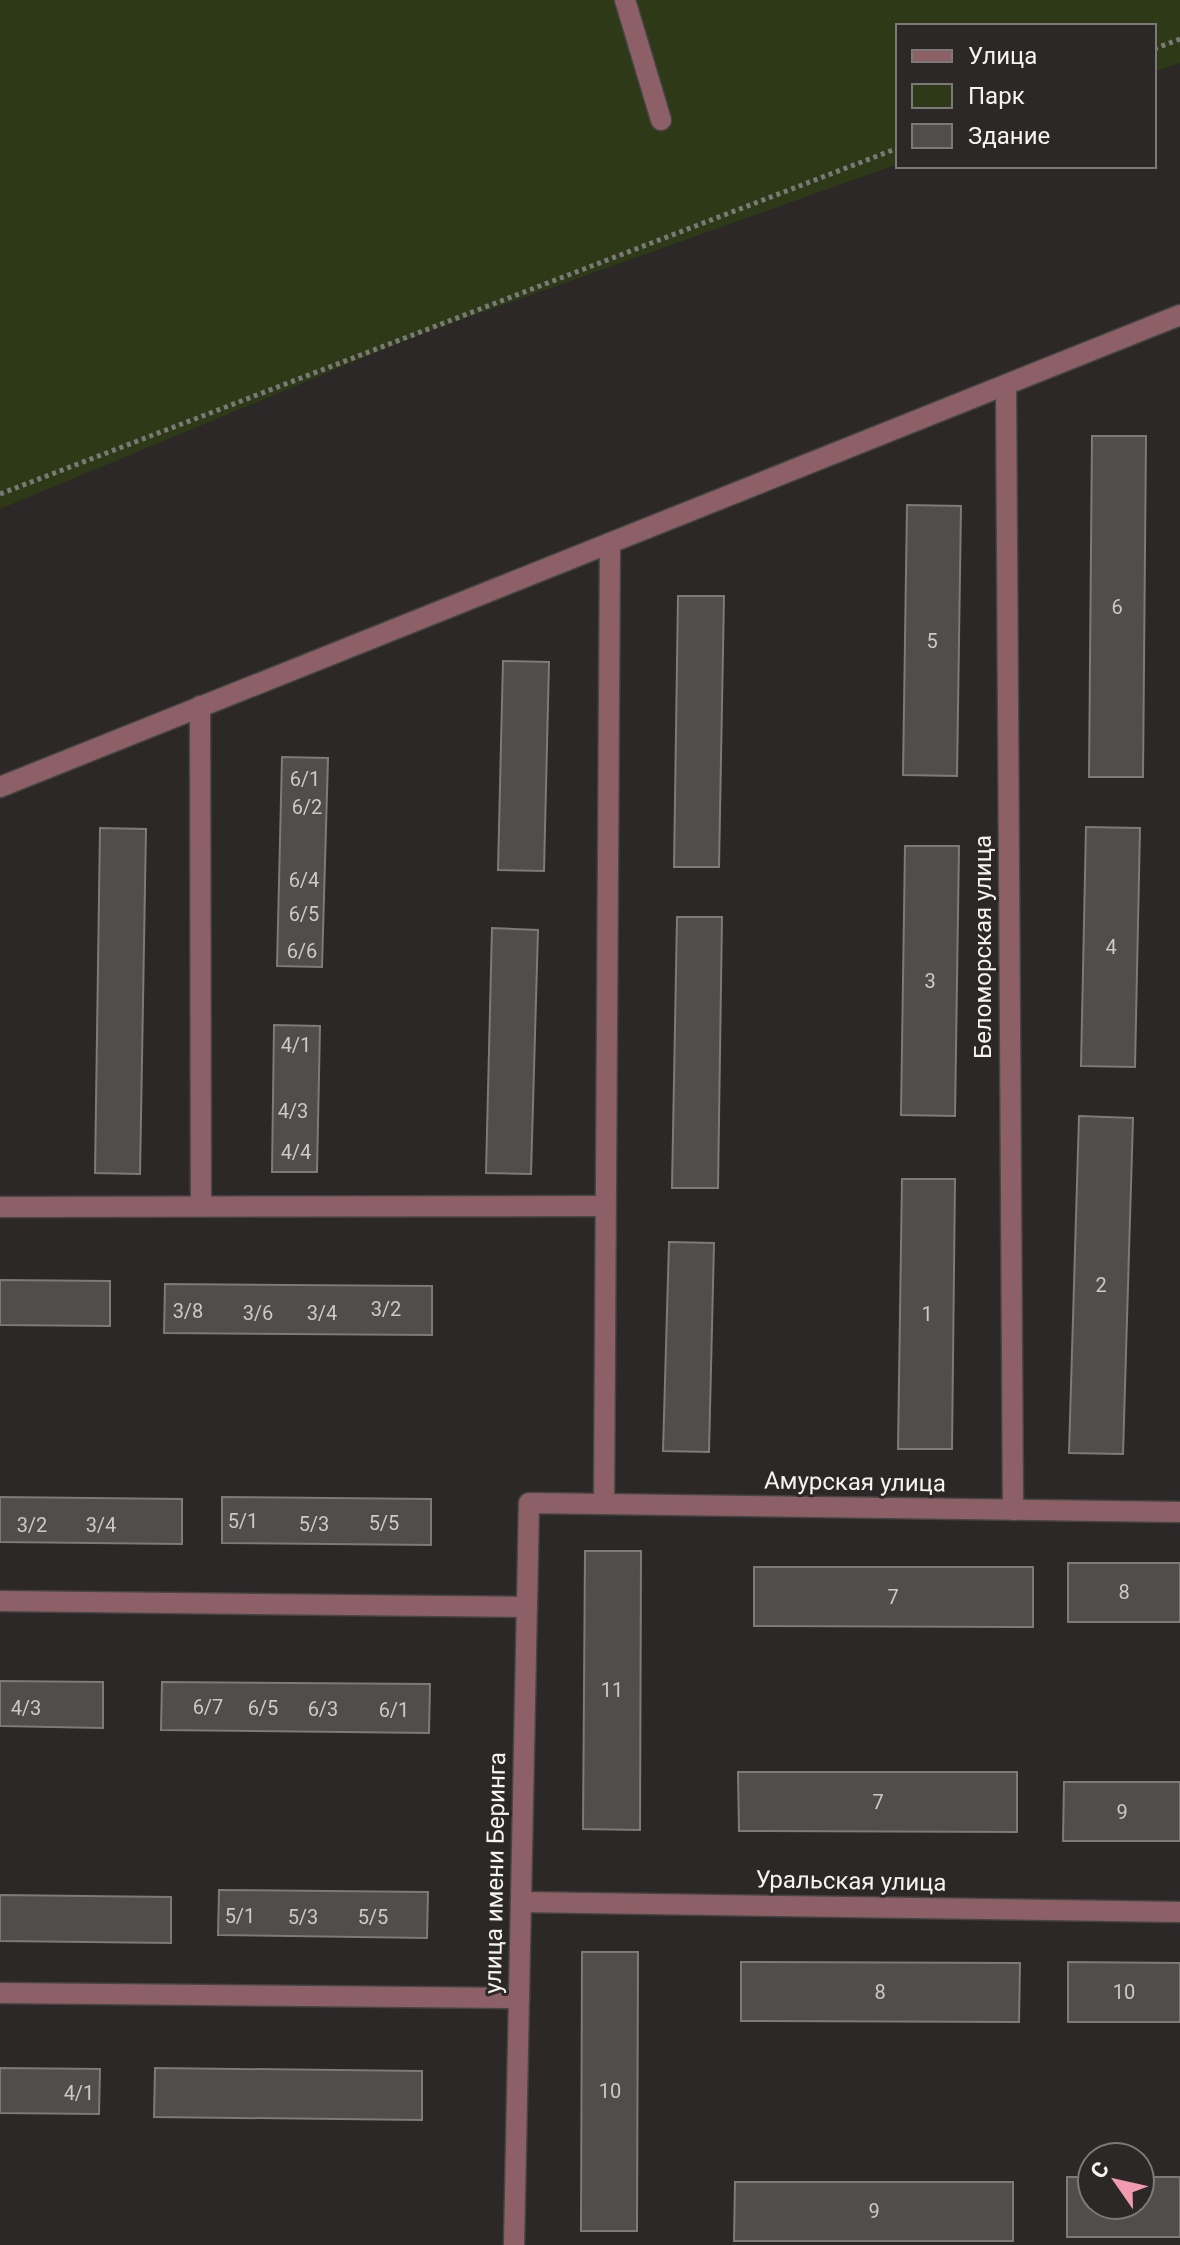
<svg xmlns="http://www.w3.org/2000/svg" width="1180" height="2245" font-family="Roboto,sans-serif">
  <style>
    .green { fill: #2e3a17 }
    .building { fill: #504d4b; stroke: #7d7a77; stroke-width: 2 }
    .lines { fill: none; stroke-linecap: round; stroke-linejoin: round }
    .service-casing { stroke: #474544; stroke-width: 23 }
    .minor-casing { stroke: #474544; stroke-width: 23 }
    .path { stroke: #7b7978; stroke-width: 5; stroke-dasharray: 4 4; stroke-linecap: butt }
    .service { stroke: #8d6067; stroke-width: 20 }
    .minor { stroke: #8d6067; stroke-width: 20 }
    .labels { text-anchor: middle; stroke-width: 6; stroke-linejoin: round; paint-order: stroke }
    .number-label { font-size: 20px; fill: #cccac9 }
    .street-label { font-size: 24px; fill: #f6f4f3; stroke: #2b2827 }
  </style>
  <rect width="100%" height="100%" fill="#2b2827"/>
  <!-- green -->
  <path class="green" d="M0,0H1180V63L1154,72V26H898V164L416,336L0,509Z"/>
  <!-- building -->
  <g class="building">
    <path d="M1092,436H1146L1143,777H1089Z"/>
    <path d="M907,505L961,506L957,776L903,775Z"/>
    <path d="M678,596H724L719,867H674Z"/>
    <path d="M503,661L549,662L544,871L498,870Z"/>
    <path d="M282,757L328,758L322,967L277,966Z"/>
    <path d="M1086,827L1140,828L1135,1067L1081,1066Z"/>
    <path d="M100,828L146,829L140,1174L95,1173Z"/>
    <path d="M905,846H959L955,1116L901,1115Z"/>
    <path d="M677,917H722L718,1188H672Z"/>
    <path d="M492,928L538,930L531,1174L486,1173Z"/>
    <path d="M274,1025L320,1026L317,1172H272Z"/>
    <path d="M1079,1116L1133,1118L1123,1454L1069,1453Z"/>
    <path d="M902,1179H955L952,1449H898Z"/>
    <path d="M669,1242L714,1243L709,1452L663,1451Z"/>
    <path d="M0,1280L110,1281V1326L0,1325Z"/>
    <path d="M165,1284L432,1286V1335L164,1333Z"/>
    <path d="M0,1497L182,1499V1544L0,1542Z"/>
    <path d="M222,1497L431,1499V1545L222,1543Z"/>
    <path d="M585,1551H641L640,1830L583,1829Z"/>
    <rect x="1068" y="1563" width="112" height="59"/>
    <path d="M754,1567H1033V1627L754,1626Z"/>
    <path d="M0,1681L103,1682V1728L0,1726Z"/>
    <path d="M162,1682L430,1684L429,1733L161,1730Z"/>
    <path d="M738,1772H1017V1832L739,1831Z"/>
    <path d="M1064,1782H1180V1841H1063Z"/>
    <path d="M219,1890L428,1892L427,1938L218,1935Z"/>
    <path d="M0,1895L171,1897V1943L0,1941Z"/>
    <path d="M582,1952H638L637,2231H581Z"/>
    <path d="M741,1962L1020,1963L1019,2022L741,2021Z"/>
    <path d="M1068,1962L1180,1963V2022H1068Z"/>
    <path d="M0,2068L100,2069L99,2114L0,2113Z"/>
    <path d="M155,2068L422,2071V2120L154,2117Z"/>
    <path d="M1067,2177H1092V2205H1140V2177H1180V2237H1067Z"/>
    <path d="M735,2182H1013V2241H734Z"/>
  </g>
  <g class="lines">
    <!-- service casing -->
    <g class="service-casing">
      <path id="service" d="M625,0L661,120"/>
    </g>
    <!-- minor casing -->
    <g class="minor-casing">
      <g id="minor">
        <path d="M1006,385L1013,1510"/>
        <path d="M200,706L201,1206"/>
        <path d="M0,787L1180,315"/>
        <path d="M0,1207L605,1206"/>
        <path d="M604,1504L610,543"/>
        <path d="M0,1601L527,1607"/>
        <path d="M521,1902L1180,1912"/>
        <path d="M0,1993L519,1998"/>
        <path d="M514,2245L529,1503L1180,1512"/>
      </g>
    </g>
    <!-- path -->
    <g class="path">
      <path d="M1154,49L1180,39"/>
      <path d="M0,494L898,148"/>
    </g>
    <!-- service -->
    <use href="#service" class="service"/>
    <!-- minor -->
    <use href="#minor" class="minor"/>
  </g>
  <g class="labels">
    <!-- number labels -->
    <g class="number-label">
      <text x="1117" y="614">6</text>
      <text x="932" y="648">5</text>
      <text x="305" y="786">6/1</text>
      <text x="307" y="814">6/2</text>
      <text x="304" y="887">6/4</text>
      <text x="304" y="921">6/5</text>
      <text x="1111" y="954">4</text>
      <text x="302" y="958">6/6</text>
      <text x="930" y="988">3</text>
      <text x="296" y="1052">4/1</text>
      <text x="293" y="1118">4/3</text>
      <text x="296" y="1159">4/4</text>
      <text x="1101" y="1292">2</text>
      <text x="386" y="1316">3/2</text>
      <text x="188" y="1318">3/8</text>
      <text x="258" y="1320">3/6</text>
      <text x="322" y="1320">3/4</text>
      <text x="927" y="1321">1</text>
      <text x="243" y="1528">5/1</text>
      <text x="384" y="1530">5/5</text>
      <text x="314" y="1531">5/3</text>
      <text x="32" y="1532">3/2</text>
      <text x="101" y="1532">3/4</text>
      <text x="1124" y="1599">8</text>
      <text x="893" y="1604">7</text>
      <text x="612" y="1697">11</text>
      <text x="208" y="1714">6/7</text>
      <text x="26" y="1715">4/3</text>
      <text x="263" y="1715">6/5</text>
      <text x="323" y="1716">6/3</text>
      <text x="394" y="1717">6/1</text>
      <text x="878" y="1809">7</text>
      <text x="1122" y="1819">9</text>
      <text x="240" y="1923">5/1</text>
      <text x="303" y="1924">5/3</text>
      <text x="373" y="1924">5/5</text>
      <text x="880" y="1999">8</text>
      <text x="1124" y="1999">10</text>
      <text x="610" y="2098">10</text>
      <text x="79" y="2100">4/1</text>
      <text x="874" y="2218">9</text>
    </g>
    <!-- street labels -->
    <g class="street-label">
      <text transform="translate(983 947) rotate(-90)" y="8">Беломорская улица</text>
      <text transform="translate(855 1482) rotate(1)" y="8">Амурская улица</text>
      <text transform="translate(495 1873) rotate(-89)" y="8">улица имени Беринга</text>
      <text transform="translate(851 1881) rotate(1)" y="8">Уральская улица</text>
    </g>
  </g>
  <!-- legend -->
  <rect x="896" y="24" width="260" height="144" fill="#2b2827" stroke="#7c7a79" stroke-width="2"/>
  <rect x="912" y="50" width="40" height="12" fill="#8d6067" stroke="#7c7a79" stroke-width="2"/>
  <text x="968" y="64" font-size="24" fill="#f6f4f3">Улица</text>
  <rect x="912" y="84" width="40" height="24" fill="#2e3a17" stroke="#7c7a79" stroke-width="2"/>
  <text x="968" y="104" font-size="24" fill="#f6f4f3">Парк</text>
  <rect x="912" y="124" width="40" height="24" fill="#504d4b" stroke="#7c7a79" stroke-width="2"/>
  <text x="968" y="144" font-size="24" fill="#f6f4f3">Здание</text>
  <!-- north arrow -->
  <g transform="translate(1116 2181) rotate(304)"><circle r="38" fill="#2b2827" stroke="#7c7a79" stroke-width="2"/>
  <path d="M0-6L14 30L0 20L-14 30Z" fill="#f29aaf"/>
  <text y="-12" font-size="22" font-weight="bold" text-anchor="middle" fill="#f6f4f3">С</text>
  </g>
</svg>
